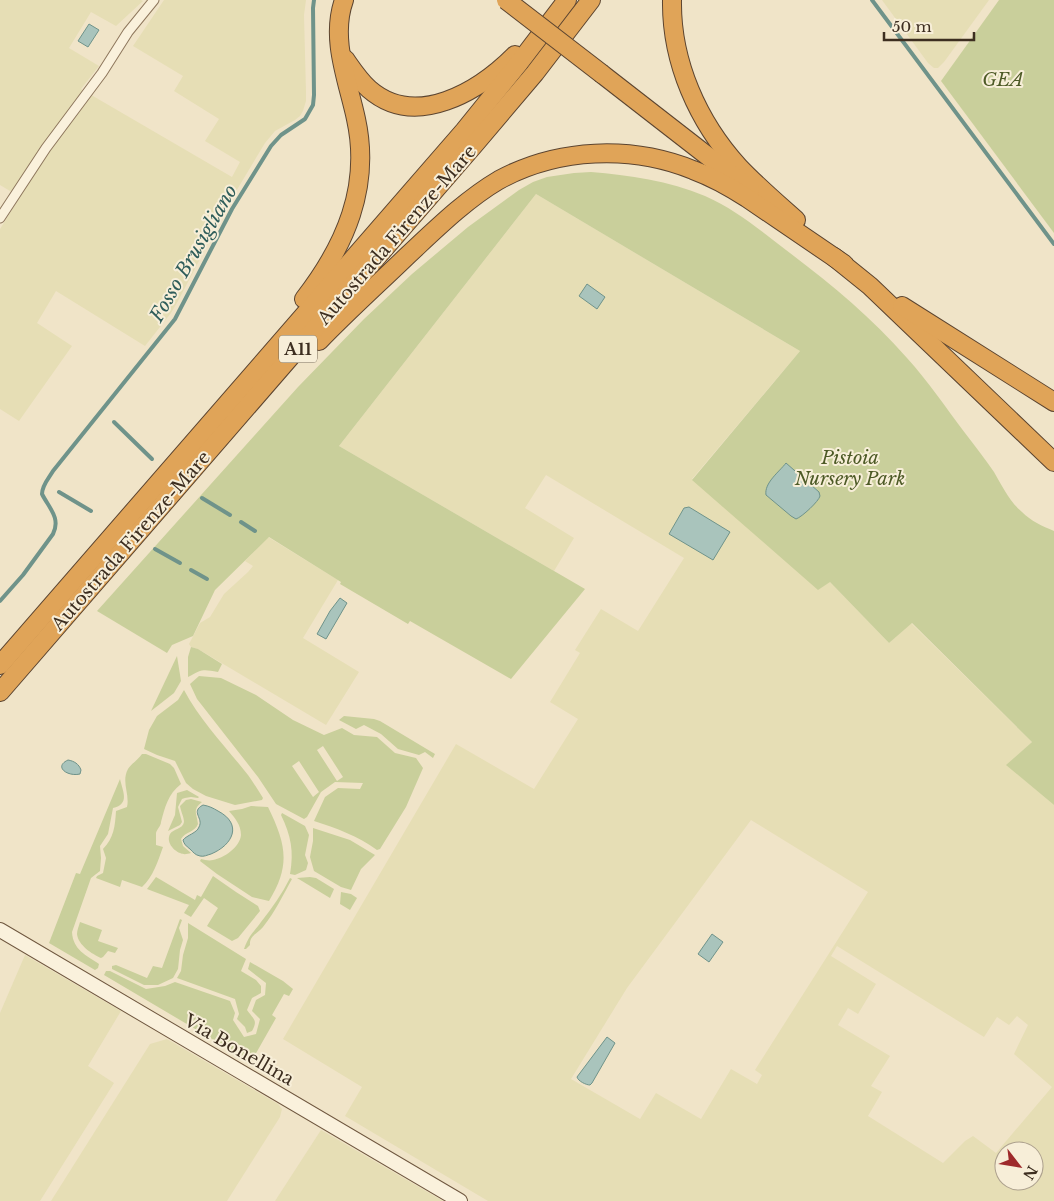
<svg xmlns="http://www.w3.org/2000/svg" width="1054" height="1201" font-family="'Libre Baskerville',serif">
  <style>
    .farmland { fill: #e6deb5; fill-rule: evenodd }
    .green { fill: #c9cf9b; fill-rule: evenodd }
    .water { fill: #a9c4bc; stroke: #6f938a }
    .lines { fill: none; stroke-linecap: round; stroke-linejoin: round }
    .stream { stroke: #6f938a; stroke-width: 4 }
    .street-casing { stroke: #8d765c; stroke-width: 11 }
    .secondary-casing { stroke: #6f573f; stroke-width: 16 }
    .highway-casing { stroke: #5b4430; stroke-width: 20 }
    .street { stroke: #faf1dc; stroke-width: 9 }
    .secondary { stroke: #faf1dc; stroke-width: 14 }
    .highway { stroke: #e0a458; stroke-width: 18 }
    .highway-bridge-casing { stroke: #5b4430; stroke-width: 20; stroke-linecap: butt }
    .highway-bridge { stroke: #e0a458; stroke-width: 18 }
    .labels { text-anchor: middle; stroke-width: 4; stroke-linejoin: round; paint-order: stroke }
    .shield { fill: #f7eed8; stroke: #756857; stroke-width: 1 }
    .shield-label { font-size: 16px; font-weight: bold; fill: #3d2e20 }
    .park-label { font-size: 18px; font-style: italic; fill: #4d5a26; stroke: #f7eed8 }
    .street-label { font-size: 18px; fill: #3d2e20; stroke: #f7eed8 }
    .water-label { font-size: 19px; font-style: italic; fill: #2f5d5a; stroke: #f7eed8 }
  </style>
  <rect width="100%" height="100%" fill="#f0e4c8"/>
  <!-- farmland -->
  <g class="farmland">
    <path d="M0,0H141L143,1L116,26L91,12L69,48L99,66L81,89L232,177L240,162L205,141L219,119L174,91L183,76L133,46L164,0H306L304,15L306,92V101L303,111L300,116L295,120L275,131L265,143L232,198L178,301L171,313L145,346L56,291L37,323L72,346L19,421L0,409V229L20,197L0,185Z"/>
    <path d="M882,0H989L944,62L938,68H934L928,63Z"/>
    <path d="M536,194L800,351L692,479L830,582L889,643L911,623L1032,742L1007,765L1054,805V1201H488L345,1116L362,1087L283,1039L456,744L534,789L578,719L550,702L580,653L575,650L601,609L638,631L684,558L546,475L525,508L574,538L554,571L339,446ZM751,820L868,892L755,1070L762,1075L757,1084L731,1069L701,1119L656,1093L640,1119L571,1079L627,988ZM837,946L984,1037L997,1017L1009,1025L1017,1016L1028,1025L1014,1054L1052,1087L996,1153L973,1136L965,1141L943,1163L868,1116L882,1092L871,1086L890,1056L838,1025L848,1008L858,1014L876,984L831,956ZM1004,1151H1034V1181H1004Z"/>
    <path d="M268,537L338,580L303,638L359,672L326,725L198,649L191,647L189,644L200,623L210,617L224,594L248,572L253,566L245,561Z"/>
    <path d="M25,955L121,1011L88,1066L114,1083L40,1201H0V1013Z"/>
    <path d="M167,1039L278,1104L282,1109L280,1117L227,1201H51L150,1044Z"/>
    <path d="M321,1130L443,1201H275Z"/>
  </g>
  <!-- green -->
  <g class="green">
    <path d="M999,0H1054V233L941,81Z"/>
    <path d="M591,172C629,175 669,181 705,196C735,209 760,230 786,250C831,284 870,316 907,358C928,381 946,408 965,433C975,446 985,459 994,472C1002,486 1010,502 1022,512C1031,521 1042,526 1054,531V805L1006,765L1032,742L912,623L889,643L830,582L818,590L692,480L800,351L536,194L339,446L585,589L511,679L410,621L408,624L340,584L341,582L269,537L215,590L193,636L172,645L167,653L97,611L298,387L364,319L412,274L468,227L519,190L533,182L547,177L574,173Z"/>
    <path d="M191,647L198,649L222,664L218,672C203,669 202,669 188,677V657Z"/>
    <path d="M177,656L181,681L174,693L151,711Z"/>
    <path d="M199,676L221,678L256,695L293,720L324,735L342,728L354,735L377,737L395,753L416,758L423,768L406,807L380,849L377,850C358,836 336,828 314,821L325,797L338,788L360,789L363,783L335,782L321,792L307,817L304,819L276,804L258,777L197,699L190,684ZM323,746L343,777L337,781L317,750ZM299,761L319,792L313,797L292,766Z"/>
    <path d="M184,690C201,722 226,747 248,775C253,782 258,790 263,798L262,800L235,805L206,796L193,789L186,783L175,761L157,755L144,749L149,730L157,716L178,700Z"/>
    <path d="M344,716L374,719L380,721L435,754L433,758L425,752L419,755L398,749L381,734L364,725L356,729L339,720Z"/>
    <path d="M142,754H146L170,764L174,768L181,784C168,794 165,807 161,822C161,826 157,829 156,833C156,837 156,841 156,845L163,847C158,861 153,877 142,887L122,880L120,887L96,878L97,876L103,873L106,858L103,849C114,838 115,826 116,811L127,807C130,794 121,782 128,769C132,763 138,760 142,754Z"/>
    <path d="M120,779C123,792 130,804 113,808L108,834L100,846L101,858L100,871L91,878L72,932C73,950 86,955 99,964L98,968L95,970L49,943L76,873L80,874Z"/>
    <path d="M187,790L199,797L198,798L191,797L185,798L182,799L178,807L182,822L180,825L168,831L175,815L177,793Z"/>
    <path d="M191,799L202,802C192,810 197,813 198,824C195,832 185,832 181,839L183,846L191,853C187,854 184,855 180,853C173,850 166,842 170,834C173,829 183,829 184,822C184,817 181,812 180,806L186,800Z"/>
    <path d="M251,806L268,807C286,844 291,865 269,901L252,897L217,874L200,861L201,859C205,860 209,861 213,860C224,858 240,847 241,835C241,825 235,818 229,811L242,809Z"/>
    <path d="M282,813L305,826L309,835L305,855L308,863L306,870L295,875L290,874C294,851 291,836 281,815Z"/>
    <path d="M313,828L350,840L375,855L361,869L351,890L341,887L314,871L310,857L313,841Z"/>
    <path d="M213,876L236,892L258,906L260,911L238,938L232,941L207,926L218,908L204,898L191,917L184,913L189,905L147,889L156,877L195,900L197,895L201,897Z"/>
    <path d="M310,877L316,878L334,889L330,898L297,878Z"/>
    <path d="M290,878L292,879C283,895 275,912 263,927C258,933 249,936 250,945L246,949H244C249,935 253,933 261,922C272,908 282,894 290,878Z"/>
    <path d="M341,892L351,894L357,898L350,910L340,904Z"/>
    <path d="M180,919L182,920L179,928L183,940L180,950L178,969L173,978L158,985H144L112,969V966L116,965L147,978L153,966L162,968Z"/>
    <path d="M80,922L102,930L98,941L118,948L115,953L108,951L103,957L101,958C92,954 78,945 77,934C77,930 79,926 80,922Z"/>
    <path d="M188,923L246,959L241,971L256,980L261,986V993L252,998L247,1010C254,1020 258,1020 252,1031L247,1033L245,1027L237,1019L239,1014L235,999L177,978L181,971L183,955L188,938Z"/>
    <path d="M250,962L283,981L293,989L289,996L284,994L272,1015L276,1018L251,1062L104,975L106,971H110L146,989L165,986L175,982L230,1001L235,1013L233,1020L244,1037L256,1034L260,1019L252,1011L256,1000L265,995L266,983L248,969Z"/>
  </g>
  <!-- water -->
  <g class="water">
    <path d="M89,24L99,30L88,47L78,41Z"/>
    <path d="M587,284L605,297L597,309L579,296Z"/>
    <path d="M786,463L819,492C819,493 820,495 820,496C819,501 802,517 796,519L791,516L766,495C764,483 779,472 786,463Z"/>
    <path d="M689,507L730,532L713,560L669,534L684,508Z"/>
    <path d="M340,598L347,603L326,639L317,634L330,611Z"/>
    <path d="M68,760C74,761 79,764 81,770L80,774C68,777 53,767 68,760Z"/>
    <path d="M203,805C209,806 213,808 218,811C243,824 233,845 211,854C207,855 204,857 200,856C195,855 193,852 190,849C186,846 184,844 183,840C187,835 197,833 199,827C204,818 190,812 203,805Z"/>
    <path d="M712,934L723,942L709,962L698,954Z"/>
    <path d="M607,1037L615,1043L592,1083L590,1085C586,1085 578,1081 577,1077Z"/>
  </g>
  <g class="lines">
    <!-- stream -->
    <g class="stream">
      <path d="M872,0L1054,244"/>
      <path d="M114,422L152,459"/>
      <path d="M59,492L91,511"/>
      <path d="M202,498L230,515"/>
      <path d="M241,522L255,531"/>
      <path d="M155,549L180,563"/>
      <path d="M191,570L207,579"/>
      <path d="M0,601L23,575L53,534C61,518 49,508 42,494C42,485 49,478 53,471L175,319L232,209L271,146L281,135L305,119L313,105L314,95L313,8L314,0"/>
    </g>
    <!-- street casing -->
    <g class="street-casing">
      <path id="street" d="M0,218L46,148L102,73L128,32L154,0"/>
    </g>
    <!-- secondary casing -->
    <g class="secondary-casing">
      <path id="secondary" d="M0,930L460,1201"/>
    </g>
    <!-- highway casing -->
    <g class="highway-casing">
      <g id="highway">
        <path d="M672,0C671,62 698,122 739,167C757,186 777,203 796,220"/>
        <path d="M345,59C352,69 359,80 369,89C416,130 479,91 515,55"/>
        <path d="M602,74L750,189"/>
        <path d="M834,257L870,286L1054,462"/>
        <path d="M304,299C345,246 371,187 356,119C348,81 330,39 344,0"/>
        <path d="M902,306L1054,402"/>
        <path d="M319,341C347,312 377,285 406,257C435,230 465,200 499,180C558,148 631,145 693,170C712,177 730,187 747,198L844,264"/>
        <path d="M0,665L464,131L519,63L567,0"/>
        <path d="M0,692L474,145L535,73L591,0"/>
      </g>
    </g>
    <!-- street -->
    <use href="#street" class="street"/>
    <!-- secondary -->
    <use href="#secondary" class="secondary"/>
    <!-- highway -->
    <use href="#highway" class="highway"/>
    <!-- highway-bridge casing -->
    <g class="highway-bridge-casing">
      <path id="highway-bridge" d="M506,0L602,74"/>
    </g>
    <!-- highway-bridge -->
    <use href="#highway-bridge" class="highway-bridge"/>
  </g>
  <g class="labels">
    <!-- shield labels -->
    <rect class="shield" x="279" y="335.5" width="38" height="27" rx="4"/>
    <g class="shield-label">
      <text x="298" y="355">A11</text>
    </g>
    <!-- park labels -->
    <g class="park-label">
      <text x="1003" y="86">GEA</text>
      <text x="850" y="464">Pistoia<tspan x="850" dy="21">Nursery Park</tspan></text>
    </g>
    <!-- street labels -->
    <g class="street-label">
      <text transform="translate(397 235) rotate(-49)" y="6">Autostrada Firenze-Mare</text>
      <text transform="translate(131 541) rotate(-49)" y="6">Autostrada Firenze-Mare</text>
      <text transform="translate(239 1050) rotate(30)" y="6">Via Bonellina</text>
    </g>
    <!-- water labels -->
    <g class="water-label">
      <text transform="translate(193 253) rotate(-60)" y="7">Fosso Brusigliano</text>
    </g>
  </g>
  <!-- north arrow -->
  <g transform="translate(1019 1166) rotate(121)"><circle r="24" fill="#f7eed8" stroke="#ada18e"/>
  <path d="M0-4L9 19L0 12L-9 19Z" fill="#9e2a2b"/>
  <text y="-8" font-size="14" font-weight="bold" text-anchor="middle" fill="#3d2e20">N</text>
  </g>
  <!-- scale -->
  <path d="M884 32v8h90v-8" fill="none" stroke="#3d2e20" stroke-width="2.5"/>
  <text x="892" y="32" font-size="15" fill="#3d2e20" stroke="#f7eed8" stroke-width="4" paint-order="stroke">50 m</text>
</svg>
